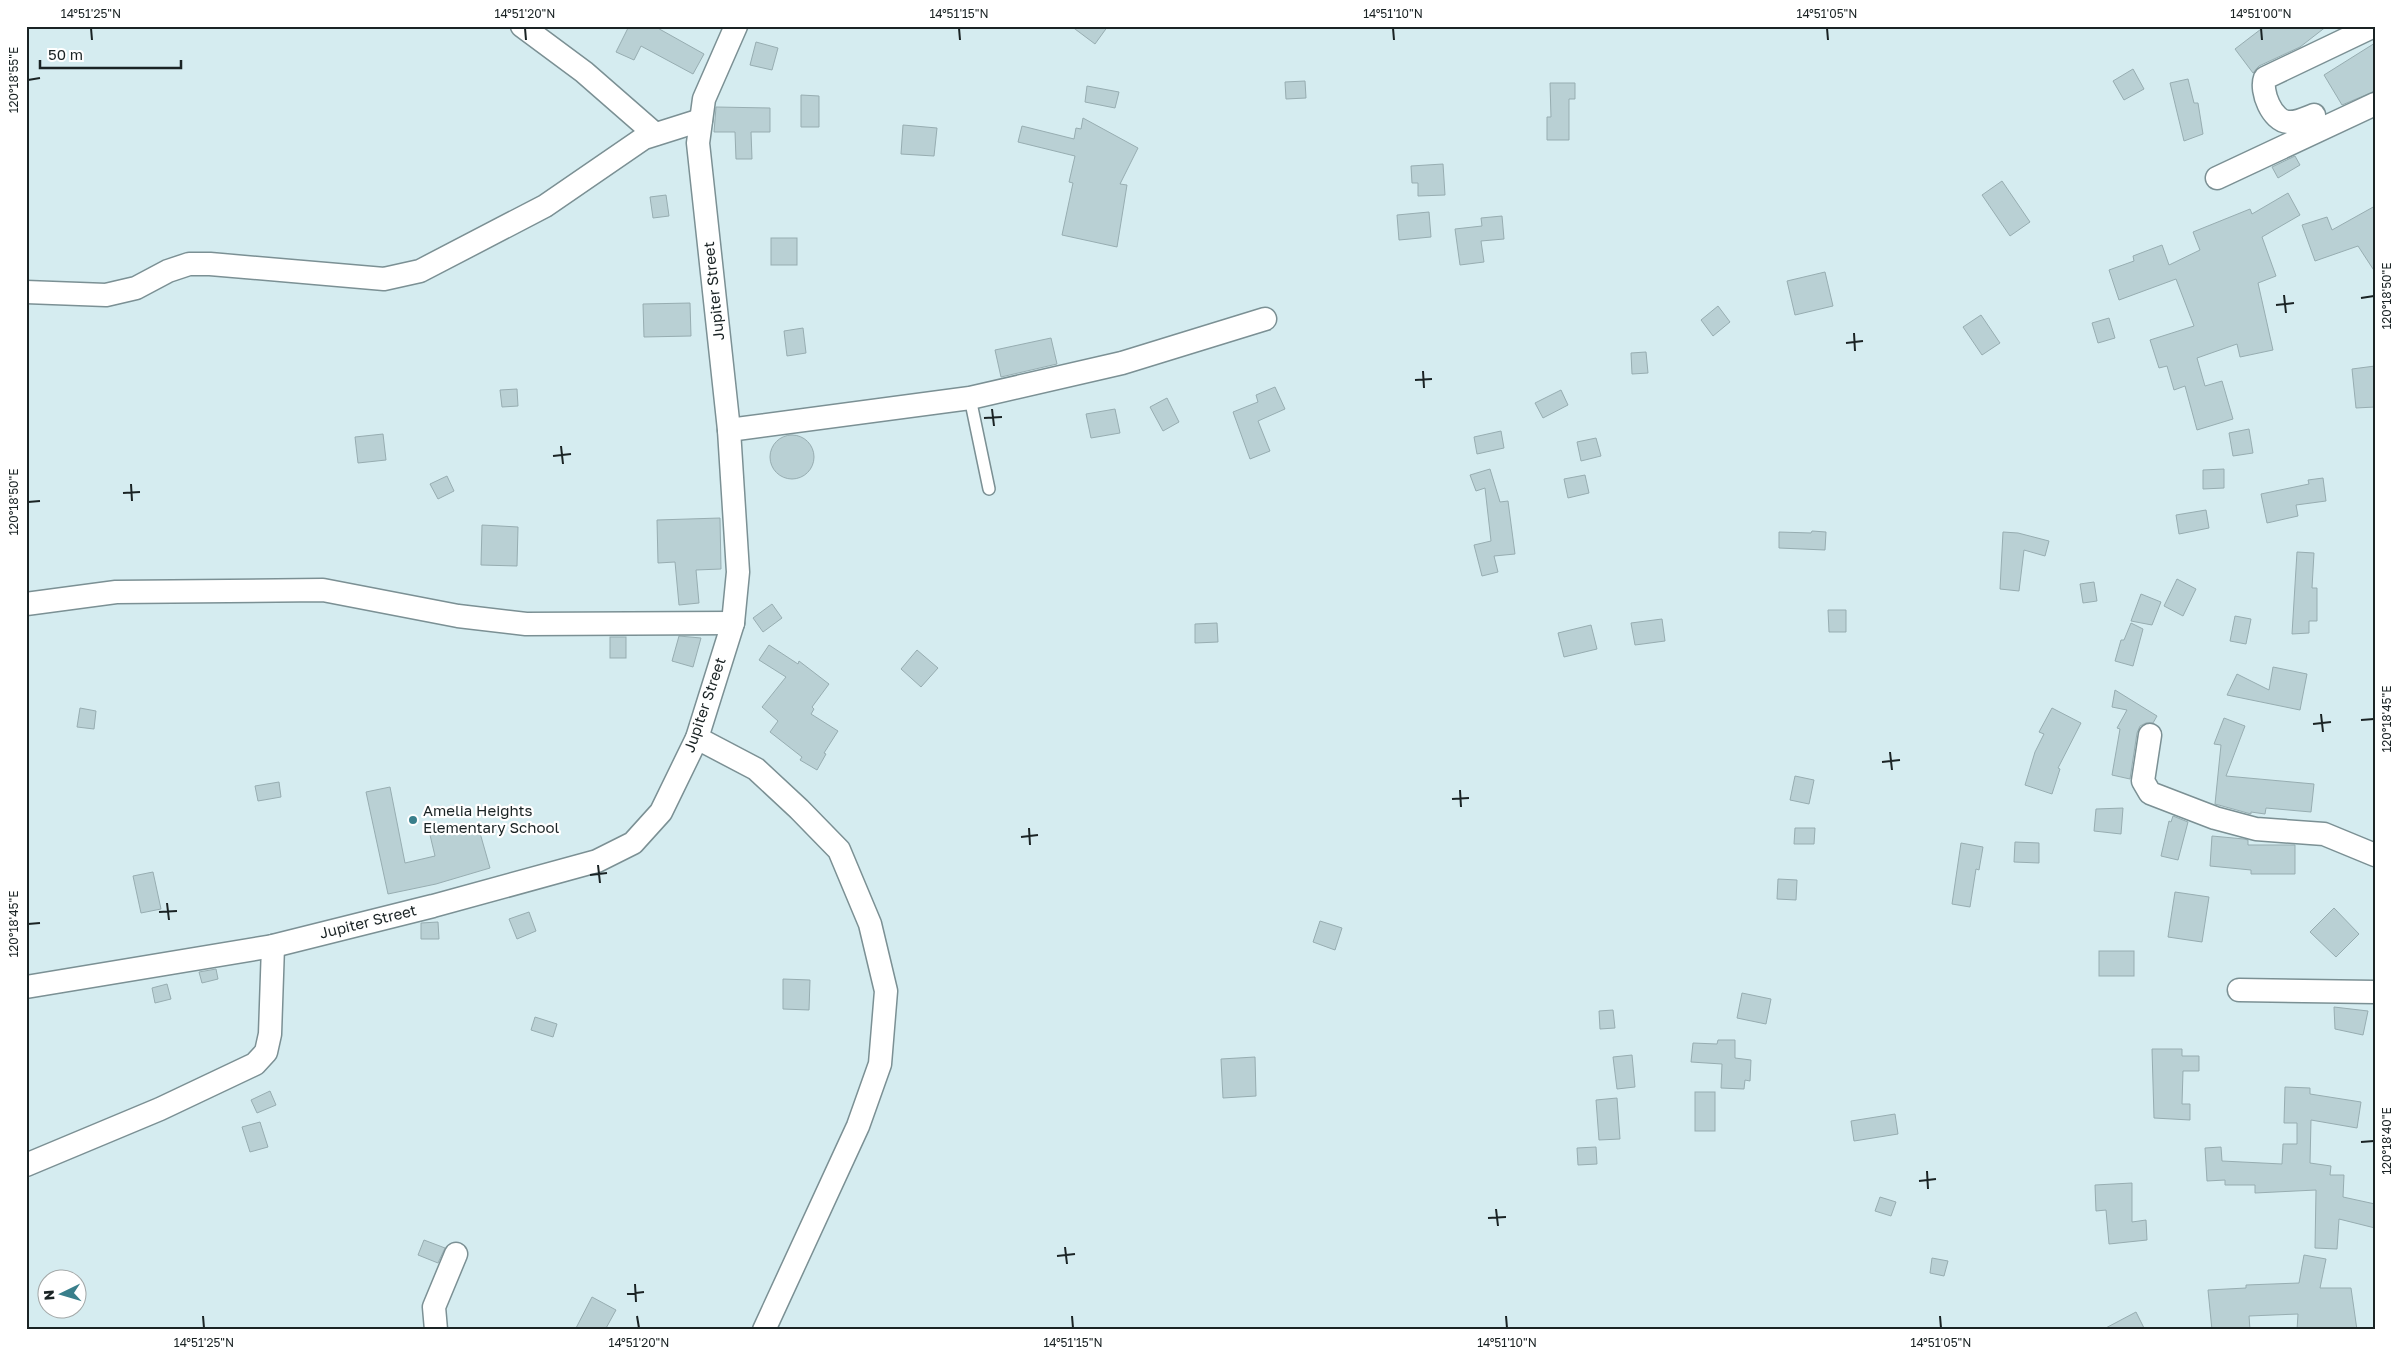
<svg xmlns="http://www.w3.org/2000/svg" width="2401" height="1356" font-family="'Golos Text',sans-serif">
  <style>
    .building { fill: #b9d0d4; stroke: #97adb1 }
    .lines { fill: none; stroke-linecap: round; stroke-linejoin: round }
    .lane-casing { stroke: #7b9094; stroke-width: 14 }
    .street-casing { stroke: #7b9094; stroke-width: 25 }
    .lane { stroke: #fff; stroke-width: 11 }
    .street { stroke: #fff; stroke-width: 22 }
    .ticks { fill: none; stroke: #1a2324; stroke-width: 2 }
    .poi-dot { fill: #397f8b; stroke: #fff; stroke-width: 2 }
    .labels { text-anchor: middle; stroke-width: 4.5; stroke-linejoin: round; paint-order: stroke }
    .street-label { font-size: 15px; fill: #1a2324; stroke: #fff }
    .poi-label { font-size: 15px; fill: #1a2324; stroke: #fff; text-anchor: start }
    .neatline { fill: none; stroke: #1a2324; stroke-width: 2 }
    .ticks-label { font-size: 12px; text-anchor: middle; fill: #1a2324 }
  </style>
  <rect width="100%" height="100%" fill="#d5ecf0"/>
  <!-- building -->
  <g class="building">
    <path d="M629,26H654L704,54L693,74L641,46L634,60L616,52Z"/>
    <path d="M1071,26H1108L1095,44Z"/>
    <path d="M2265,26H2327L2300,47L2259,66L2253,73L2235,49Z"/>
    <path d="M756,42L778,48L772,70L750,65Z"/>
    <path d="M2375,43V91L2342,105L2324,75Z"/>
    <path d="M2133,69L2144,89L2124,100L2113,81Z"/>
    <path d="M2188,79L2194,103H2198L2203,134L2184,141L2170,83Z"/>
    <path d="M1305,81L1306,98L1286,99L1285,82Z"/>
    <path d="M1550,83H1575V99H1569V140H1547V117H1551Z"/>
    <path d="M1087,86L1119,92L1115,108L1085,102Z"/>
    <path d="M801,95L819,96V127H801Z"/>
    <path d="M716,107L770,108V132H751L752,159H736L735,132H714Z"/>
    <path d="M1083,118L1138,148L1120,184L1127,185L1117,247L1062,235L1073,183L1069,182L1075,156L1018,142L1022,126L1074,139L1076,128L1081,129Z"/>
    <path d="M903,125L937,128L934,156L901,154Z"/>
    <path d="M2295,156L2300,165L2278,178L2272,167Z"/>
    <path d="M1443,164L1445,195L1418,196V183H1412L1411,166Z"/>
    <path d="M2002,181L2030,222L2010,236L1982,195Z"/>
    <path d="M2288,193L2300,215L2262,237L2276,276L2258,283L2273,350L2240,357L2237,344L2197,358L2205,386L2222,381L2233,419L2197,430L2185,386L2174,390L2167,366L2159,368L2150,340L2194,326L2176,279L2119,300L2109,270L2134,261L2133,256L2162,245L2169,265L2200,250L2193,232L2250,209L2252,214Z"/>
    <path d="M666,195L669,216L653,218L650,197Z"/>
    <path d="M2375,206V272L2358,246L2315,261L2302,225L2327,217L2332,230Z"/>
    <path d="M1429,212L1431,237L1399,240L1397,215Z"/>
    <path d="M1502,216L1504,239L1481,241L1484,262L1460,265L1455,229L1482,226L1481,218Z"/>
    <rect x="771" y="238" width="26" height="27"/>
    <path d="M1825,272L1833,306L1795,315L1787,281Z"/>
    <path d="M690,303L691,336L644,337L643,304Z"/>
    <path d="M1718,306L1730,322L1713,336L1701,320Z"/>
    <path d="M1981,315L2000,343L1982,355L1963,327Z"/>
    <path d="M2109,318L2115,338L2098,343L2092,323Z"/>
    <path d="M803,328L806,353L787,356L784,331Z"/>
    <path d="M1051,338L1057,364L1001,377L995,350Z"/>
    <path d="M1646,352L1648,373L1632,374L1631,353Z"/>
    <path d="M2375,366V407L2356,408L2352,369Z"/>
    <path d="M1275,387L1285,409L1258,421L1270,451L1250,459L1233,412L1258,402L1256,395Z"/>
    <path d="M517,389L518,406L502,407L500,390Z"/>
    <path d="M1561,390L1568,405L1543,418L1535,403Z"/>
    <path d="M1167,398L1179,422L1163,431L1150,407Z"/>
    <path d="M1115,409L1120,433L1091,438L1086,414Z"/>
    <path d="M2249,429L2253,453L2233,456L2229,433Z"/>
    <path d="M1501,431L1504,448L1477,454L1474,437Z"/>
    <path d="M383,434L386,460L358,463L355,437Z"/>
    <circle cx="792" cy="457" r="22"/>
    <path d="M1596,438L1601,456L1581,461L1577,442Z"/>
    <path d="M1490,469L1500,502L1508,501L1515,554L1494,556L1498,572L1482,576L1474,545L1491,541L1485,488L1476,491L1470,475Z"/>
    <path d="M2224,469V488L2203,489V470Z"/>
    <path d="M1585,475L1589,493L1568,498L1564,479Z"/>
    <path d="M447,476L454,491L438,499L430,484Z"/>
    <path d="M2323,478L2326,501L2296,505L2298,516L2267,523L2261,494L2309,484L2308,480Z"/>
    <path d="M2206,510L2209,528L2179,534L2176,515Z"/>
    <path d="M720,518L721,569L696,570L699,603L679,605L675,562L658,563L657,520Z"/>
    <path d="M482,525L518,527L517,566L481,565Z"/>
    <path d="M1812,531L1826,532L1825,550L1779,548V532L1811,533Z"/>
    <path d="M2003,532L2018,533L2049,541L2045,556L2024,550L2019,591L2000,589Z"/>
    <path d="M2297,552L2314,553L2312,588H2317V621H2309V633L2292,634Z"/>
    <path d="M2177,579L2196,589L2183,616L2164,606Z"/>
    <path d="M2094,582L2097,601L2083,603L2080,584Z"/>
    <path d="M2141,594L2161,602L2152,625L2131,621Z"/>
    <path d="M772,604L782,618L763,632L753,618Z"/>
    <path d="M1828,610H1846V632H1829Z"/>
    <path d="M2235,616L2251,619L2246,644L2230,641Z"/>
    <path d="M1662,619L1665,641L1635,645L1631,623Z"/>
    <path d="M1217,623L1218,642L1195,643V624Z"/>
    <path d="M2131,623L2143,629L2133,666L2115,661L2121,640H2124Z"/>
    <path d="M1591,625L1597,649L1564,657L1558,633Z"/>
    <path d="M679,636L701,638L693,667L672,661Z"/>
    <rect x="610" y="637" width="16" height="21"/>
    <path d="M769,645L798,664L799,661L829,684L812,707L814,709L811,714L838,731L824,753L826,754L817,770L800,760L802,757L770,732L778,721L762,707L786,677L759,660Z"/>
    <path d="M917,650L938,668L921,687L901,669Z"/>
    <path d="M2273,667L2307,674L2300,710L2227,695L2237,674L2269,690Z"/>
    <path d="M2115,690L2157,716L2153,723H2146L2140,726L2137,733L2130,779L2112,775L2120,729L2117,728L2127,710L2112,707Z"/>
    <path d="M80,708L96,711L94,729L77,727Z"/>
    <path d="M2052,708L2081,723L2058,768L2060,769L2052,794L2025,785L2035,752L2044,734L2039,732Z"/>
    <path d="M2224,718L2245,726L2226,776L2314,784L2311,812L2266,808L2265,814L2251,812V814L2215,804L2221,745L2214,744Z"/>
    <path d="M1795,776L1814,780L1809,804L1790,800Z"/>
    <path d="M279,782L281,797L258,801L255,786Z"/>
    <path d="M390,787L405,863L435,856L430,835L478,826L490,868L436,884L388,894L366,792Z"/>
    <path d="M2123,808L2121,834L2094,831L2096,809Z"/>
    <path d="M2173,816L2188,822L2178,860L2161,856L2169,821L2171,822Z"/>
    <path d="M1795,828H1815L1814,844H1794Z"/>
    <path d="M2212,836L2244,839L2248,840V845H2295V874H2251V870L2210,866Z"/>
    <path d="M2015,842L2039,843V863L2014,862Z"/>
    <path d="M1961,843L1983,847L1979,870L1976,869L1970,907L1952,904Z"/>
    <path d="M153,872L161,909L141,913L133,876Z"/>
    <path d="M1778,879L1797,880L1796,900L1777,899Z"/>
    <path d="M2175,892L2209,897L2202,942L2168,937Z"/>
    <path d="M2334,908L2359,934L2336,957L2310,932Z"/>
    <path d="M529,912L536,931L517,939L509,919Z"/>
    <path d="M1320,921L1342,928L1335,950L1313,942Z"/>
    <path d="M438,922L439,939H421V923Z"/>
    <rect x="2099" y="951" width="35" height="25"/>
    <path d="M216,969L218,979L202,983L199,972Z"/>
    <path d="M783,979L810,980L809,1010L783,1009Z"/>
    <path d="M167,984L171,999L155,1003L152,988Z"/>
    <path d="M1742,993L1771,999L1766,1024L1737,1018Z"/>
    <path d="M2334,1007L2368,1011L2363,1035L2335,1029Z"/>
    <path d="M1613,1010L1615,1028L1600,1029L1599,1011Z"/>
    <path d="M535,1017L557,1024L553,1037L531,1030Z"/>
    <path d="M1718,1040H1735V1058L1751,1060L1750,1081L1745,1080L1744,1089L1721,1088L1722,1064L1691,1062L1693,1043L1717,1044Z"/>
    <path d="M2152,1049H2182V1056H2199V1071H2183L2182,1104H2190V1120L2154,1118Z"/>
    <path d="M1632,1055L1635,1087L1617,1089L1613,1057Z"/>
    <path d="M1255,1057L1256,1096L1223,1098L1221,1059Z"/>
    <path d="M2285,1087L2310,1088V1094L2361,1102L2357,1128L2311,1120L2310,1163L2331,1166L2330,1175H2344L2343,1197L2375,1204V1228L2339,1219L2337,1249L2315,1248L2316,1190L2255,1193V1185H2225V1180L2207,1181L2205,1148L2221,1147L2222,1161L2282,1164L2283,1144H2297V1123H2284Z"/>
    <path d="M270,1091L276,1105L257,1113L251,1100Z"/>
    <rect x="1695" y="1092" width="20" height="39"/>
    <path d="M1617,1098L1620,1139L1599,1140L1596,1100Z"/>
    <path d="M1895,1114L1898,1134L1854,1141L1851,1121Z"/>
    <path d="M260,1122L268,1147L250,1152L242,1127Z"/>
    <path d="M1596,1147L1597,1164L1578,1165L1577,1148Z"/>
    <path d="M2132,1183V1222L2146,1220L2147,1240L2109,1244L2106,1210L2096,1211L2095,1185Z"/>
    <path d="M1880,1197L1896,1202L1891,1216L1875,1211Z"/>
    <path d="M424,1240L445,1248L438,1263L418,1255Z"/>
    <path d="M2304,1255L2326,1259L2320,1288H2351L2357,1330H2297L2298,1314L2249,1316L2250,1330H2212L2208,1290L2246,1288V1285L2299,1283Z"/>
    <path d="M1932,1258L1948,1261L1944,1276L1930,1273Z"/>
    <path d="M592,1297L616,1310L605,1330H575Z"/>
    <path d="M2136,1312L2145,1330H2102Z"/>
  </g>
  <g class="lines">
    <!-- lane casing -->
    <g class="lane-casing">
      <path id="lane" d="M970,398L989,489"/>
    </g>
    <!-- street casing -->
    <g class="street-casing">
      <g id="street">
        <path d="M522,26L584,72L655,134"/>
        <path d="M2314,115C2306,118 2297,123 2288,122C2272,121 2260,91 2265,78L2374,26"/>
        <path d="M2217,178L2375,104"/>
        <path d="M26,292L106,295L136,288L168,271L189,264H210L384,279L420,271L545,206L644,138L701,120"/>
        <path d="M729,430L970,398L1122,363L1265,319"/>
        <path d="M26,604L116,592L323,590L458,616L526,624L733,623"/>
        <path d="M2150,735L2143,781L2150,793L2215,818L2256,829L2324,834L2375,855"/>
        <path d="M697,738L756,769L799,809L839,850L870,924L886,991L880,1064L858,1126L764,1330"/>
        <path d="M26,987L273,946L433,906L597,861L633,843L661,812L697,738L733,623L738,572L729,430L698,143L704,99L736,26"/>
        <path d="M2239,990L2375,992"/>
        <path d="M26,1165L160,1109L255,1064L266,1052L270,1034L273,946"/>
        <path d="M436,1330L434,1307L456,1254"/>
      </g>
    </g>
    <!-- lane -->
    <use href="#lane" class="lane"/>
    <!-- street -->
    <use href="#street" class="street"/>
  </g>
  <!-- ticks -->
  <path class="ticks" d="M91,28L92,40M525,28L526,40M959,28L960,40M1393,28L1394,40M1827,28L1828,40M2261,28L2262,40M28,80L40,78M2284,295L2286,313M2361,298L2374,296M2276,305L2294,303M1854,333L1855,351M1846,343L1863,341M1423,371L1424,388M1415,380L1432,379M992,409L994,426M984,418L1002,417M561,446L563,464M553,456L571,454M131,484L132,501M123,493L140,492M28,502L40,501M2321,714L2323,732M2361,720L2374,719M2313,724L2331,722M1890,752L1892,770M1882,762L1900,760M1460,790L1461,807M1452,799L1469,798M1029,828L1030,845M1021,837L1038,835M598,865L600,883M590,875L607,873M167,903L169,920M159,912L177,911M28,924L40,923M2361,1142L2374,1141M1927,1171L1928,1189M1919,1181L1936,1179M1496,1209L1498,1226M1488,1218L1506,1217M1065,1247L1067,1264M1057,1256L1075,1254M635,1284L636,1302M627,1294L644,1292M203,1316L204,1328M637,1316L639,1328M1072,1316L1073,1328M1506,1316L1507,1328M1940,1316L1941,1328"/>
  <!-- markers -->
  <circle class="poi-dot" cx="413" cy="820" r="5"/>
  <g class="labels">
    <!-- street labels -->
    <g class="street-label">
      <text transform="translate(714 291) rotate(-96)" y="5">Jupiter Street</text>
      <text transform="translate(705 705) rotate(-71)" y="5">Jupiter Street</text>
      <text transform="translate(368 922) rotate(-14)" y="5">Jupiter Street</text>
    </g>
    <!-- poi labels -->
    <g class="poi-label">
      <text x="423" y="816">Amelia Heights<tspan x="423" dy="17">Elementary School</tspan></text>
    </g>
  </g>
  <!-- border -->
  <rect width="2401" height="1356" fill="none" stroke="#ffffff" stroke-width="55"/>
  <!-- north arrow -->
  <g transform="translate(62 1294) rotate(265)"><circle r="24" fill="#ffffff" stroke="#a3a7a7"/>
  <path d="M0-4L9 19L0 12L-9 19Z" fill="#397f8b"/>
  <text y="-8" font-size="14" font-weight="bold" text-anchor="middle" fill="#1a2324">N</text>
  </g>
  <!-- scale -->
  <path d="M40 60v8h141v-8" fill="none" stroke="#1a2324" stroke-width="2.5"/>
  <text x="48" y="60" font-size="15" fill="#1a2324" stroke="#ffffff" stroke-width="4" paint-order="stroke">50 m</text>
  <rect x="28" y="28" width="2346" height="1300" class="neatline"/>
  <g class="ticks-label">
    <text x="91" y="18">14°51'25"N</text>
    <text x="525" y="18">14°51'20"N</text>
    <text x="959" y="18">14°51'15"N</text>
    <text x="1393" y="18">14°51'10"N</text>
    <text x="1827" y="18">14°51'05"N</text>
    <text x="2261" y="18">14°51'00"N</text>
    <text transform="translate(14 80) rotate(-90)" y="4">120°18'55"E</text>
    <text transform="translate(2387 296) rotate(-90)" y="4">120°18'50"E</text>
    <text transform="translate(14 502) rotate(-90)" y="4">120°18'50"E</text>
    <text transform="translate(2387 719) rotate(-90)" y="4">120°18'45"E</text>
    <text transform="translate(14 924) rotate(-90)" y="4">120°18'45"E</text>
    <text transform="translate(2387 1141) rotate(-90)" y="4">120°18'40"E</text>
    <text x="204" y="1347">14°51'25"N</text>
    <text x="639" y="1347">14°51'20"N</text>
    <text x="1073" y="1347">14°51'15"N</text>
    <text x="1507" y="1347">14°51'10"N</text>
    <text x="1941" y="1347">14°51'05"N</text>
  </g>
</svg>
